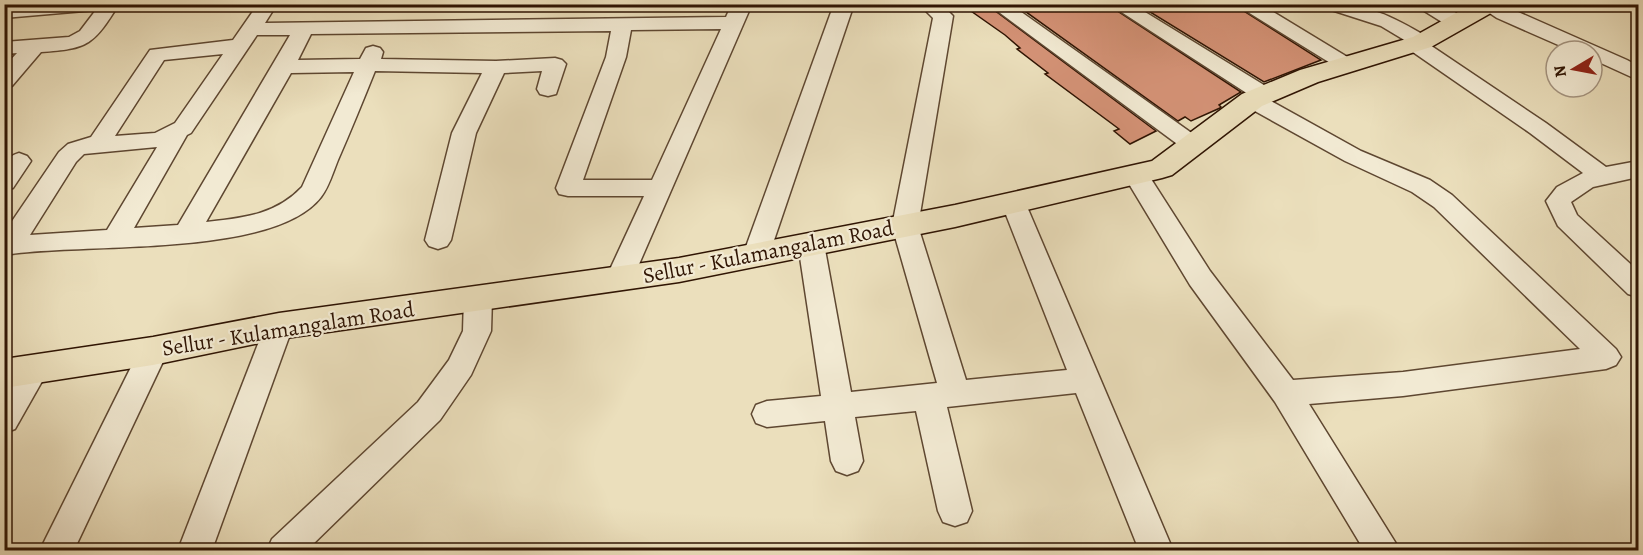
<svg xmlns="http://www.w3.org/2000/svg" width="1643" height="555" font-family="Alegreya,serif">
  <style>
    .building { fill: #d49276; stroke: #2f1403; stroke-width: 1.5 }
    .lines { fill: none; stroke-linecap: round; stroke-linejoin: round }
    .minor-casing { stroke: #5e4731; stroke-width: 3 }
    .major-casing { stroke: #2f1403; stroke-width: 3 }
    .minor { fill: #f2ead3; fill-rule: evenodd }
    .major { fill: #ebdfbc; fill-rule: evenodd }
    .labels { text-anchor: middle; stroke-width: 4.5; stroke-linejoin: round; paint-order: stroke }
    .street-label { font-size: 22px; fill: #2f1403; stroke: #f2ead3 }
  </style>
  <rect width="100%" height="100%" fill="#ebdfbc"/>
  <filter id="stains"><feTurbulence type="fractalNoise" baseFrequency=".00333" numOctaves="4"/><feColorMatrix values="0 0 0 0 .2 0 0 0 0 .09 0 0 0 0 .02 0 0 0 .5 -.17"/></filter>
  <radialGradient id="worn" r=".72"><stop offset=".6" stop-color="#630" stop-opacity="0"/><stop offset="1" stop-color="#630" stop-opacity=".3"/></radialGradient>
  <!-- building -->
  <g class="building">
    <path d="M961,4H986L1156,131L1130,144L1114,131L1119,129L1045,74L1048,73L1017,49L1020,48L1005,35Z"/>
    <path d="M1015,4H1067L1075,10L1089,4H1107L1241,92L1219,105L1221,107L1220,108L1191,121L1185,117L1178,121Z"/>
    <path d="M1137,4H1233L1321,60L1264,82Z"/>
  </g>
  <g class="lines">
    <!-- minor casing -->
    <g class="minor-casing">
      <g id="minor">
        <path d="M23,4H119C94,44 89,49 41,52L12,86L4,87V67L17,53L4,54V42L69,37L80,31L96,10L4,18V6Z"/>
        <path d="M258,4H277L265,23L726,17L732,4H752L630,285L620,288L610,285L606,278L644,196H568L559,194L556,188L606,57L611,31L311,34L298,60L360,59L366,48L373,46L380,48L383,52L381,59L496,61L555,58L562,60L566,64L556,94L548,96L540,94L537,89L542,71L504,73L476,133L451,240L447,246L438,249L429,246L425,240L452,133L482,73L375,71C363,101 351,130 338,160C333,172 329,187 321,197C273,259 80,242 4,255V233L59,152L68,144L91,137L150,50L233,40ZM721,29L652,180H583L626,57L631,30ZM257,35H290L178,225L134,228L187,135L191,133ZM223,54L175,123L155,133L115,136L164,60ZM354,72L302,187C276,215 242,218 206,222L291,73ZM157,147L107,230L30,235L76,162L84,154Z"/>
        <path d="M834,4H854L769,255L765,262L756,264L747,262L743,255Z"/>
        <path d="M919,4H941L953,16L918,226L966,380L1067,370L1001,202L1004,196L1013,194L1022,196L1025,202L1173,550H1139L1076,393L947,407L972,511L967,522L955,526L943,522L938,511L916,411L855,417L863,461L858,471L847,475L836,471L831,461L825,421L767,427L756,423L752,414L756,405L767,401L821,396L798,244L802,237L811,235L820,237L824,244L851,392L937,383L892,226L933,18Z"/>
        <path d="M988,4H1010L1200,139L1204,144L1200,149L1192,151L1184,149Z"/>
        <path d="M1109,4H1132L1272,90L1275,95L1269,100L1361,151L1430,180L1452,195L1616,349L1621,357L1616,365L1606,369L1403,396L1309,404L1400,550H1364L1275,402L1190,285L1123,174L1126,168L1135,166L1144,168L1210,271L1293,380L1403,372L1580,349L1434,207L1412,192L1345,161L1244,105L1241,100L1248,94Z"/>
        <path d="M1235,4H1260L1354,61L1358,65L1354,69L1347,71L1340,69Z"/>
        <path d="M1323,4C1369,4 1390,15 1429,38L1432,42L1430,45L1546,123L1606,167L1638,161V177L1593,187L1571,202L1577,215L1638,271V297L1628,294L1558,226L1546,201L1557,187L1583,173L1530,133L1407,48L1404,44L1406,41L1381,26L1325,8Z"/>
        <path d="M1413,4C1431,4 1455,6 1467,23L1464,27H1450Z"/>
        <path d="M1476,4H1500L1627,60L1638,66V80L1592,59V51H1572L1497,18Z"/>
        <path d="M19,153L27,156L31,161L13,188L4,190C4,174 1,158 19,153Z"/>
        <path d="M478,288L488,291L492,298L491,331L471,375L440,420L307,550H267L272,539L418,402L449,360L463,331L464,298L468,291Z"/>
        <path d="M279,315L289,318L293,326L212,550H178L265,326L269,318Z"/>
        <path d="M153,340L163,343L168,351L74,550H40L143,343Z"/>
        <path d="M34,357L44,361L49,369L15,429L4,433V392L24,361Z"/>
      </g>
    </g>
    <!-- major casing -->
    <g class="major-casing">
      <path id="major" d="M1472,4H1502L1498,9L1431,47L1318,82L1262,106L1172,175L1162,178L955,227L679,282L279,339L153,365L4,388V359L153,337L279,313L679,258L955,205L1152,161L1242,94L1300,70L1413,37Z"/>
    </g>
    <!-- minor -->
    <use href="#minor" class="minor"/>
    <!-- major -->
    <use href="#major" class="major"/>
  </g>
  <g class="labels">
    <!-- street labels -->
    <g class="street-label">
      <text transform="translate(768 251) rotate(-11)" y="8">Sellur - Kulamangalam Road</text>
      <text transform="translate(288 328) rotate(-9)" y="8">Sellur - Kulamangalam Road</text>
    </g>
  </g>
  <!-- margin -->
  <rect width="1643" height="555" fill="none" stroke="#ebdfbc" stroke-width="24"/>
  <rect x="6" y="6" width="1631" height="543" fill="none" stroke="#2f1403" stroke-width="3"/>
  <rect x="12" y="12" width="1619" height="531" fill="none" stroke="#2f1403" stroke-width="1.5"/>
  <!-- north arrow -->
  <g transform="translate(1574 69) rotate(260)"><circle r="28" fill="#f2ead3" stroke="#a49480" stroke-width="1.5"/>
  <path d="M0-4.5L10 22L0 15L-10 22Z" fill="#8f2418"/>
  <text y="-9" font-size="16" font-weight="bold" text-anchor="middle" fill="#2f1403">N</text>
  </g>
  <rect width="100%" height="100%" filter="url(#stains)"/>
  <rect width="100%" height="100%" fill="url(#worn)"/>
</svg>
